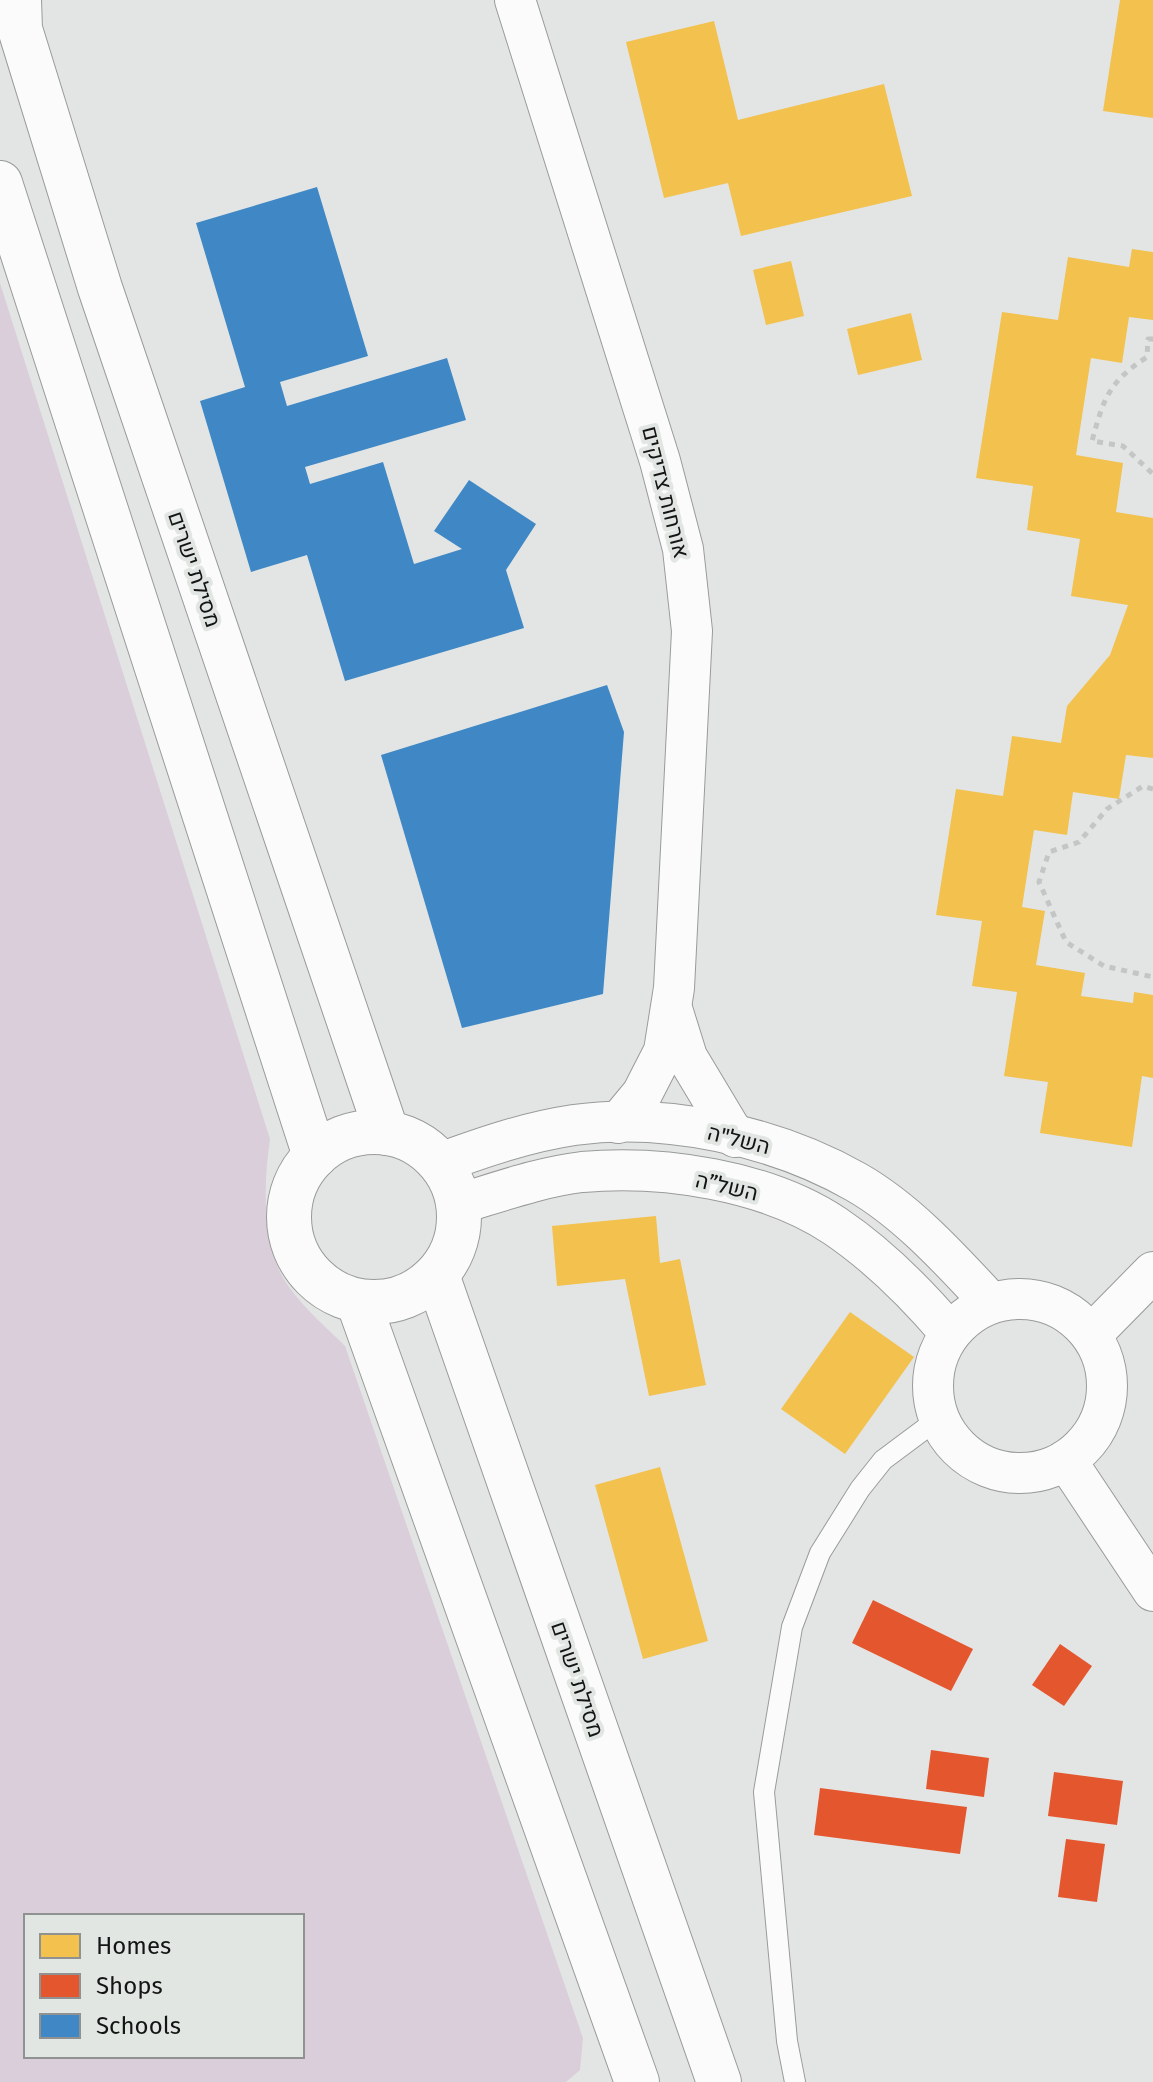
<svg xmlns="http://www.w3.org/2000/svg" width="1153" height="2082" font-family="'Fira Sans',Heebo,sans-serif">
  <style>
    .green { fill: #dacedb; fill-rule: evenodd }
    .homes { fill: #f2c14e }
    .shops { fill: #e4572e }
    .schools { fill: #3f88c5 }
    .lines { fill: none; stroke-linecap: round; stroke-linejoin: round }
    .lane-casing { stroke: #999b9a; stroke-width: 22 }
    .street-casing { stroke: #999b9a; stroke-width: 42 }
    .secondary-casing { stroke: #999b9a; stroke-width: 46 }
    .path { stroke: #c4c5c5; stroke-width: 5; stroke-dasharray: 6 6; stroke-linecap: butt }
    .lane { stroke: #fbfbfb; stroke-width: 20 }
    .street { stroke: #fbfbfb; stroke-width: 40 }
    .secondary { stroke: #fbfbfb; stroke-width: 44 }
    .labels { text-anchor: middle; stroke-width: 8; stroke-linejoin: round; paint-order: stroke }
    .street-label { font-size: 22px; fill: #131414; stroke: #e2e6e3 }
  </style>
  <rect width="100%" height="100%" fill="#e3e5e4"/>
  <!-- green -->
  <path class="green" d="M0,283L270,1139C264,1181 262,1231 279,1270C292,1298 323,1324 345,1346L583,2038L580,2070L566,2082H0ZM26,1916H302V2056H26Z"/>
  <!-- homes -->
  <g class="homes">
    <path d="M1120,0H1153V118L1103,111Z"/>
    <path d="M714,21L738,120L884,84L912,196L741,236L728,183L664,198L626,42Z"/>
    <path d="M1132,249L1153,252V320L1129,317L1122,363L1091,358L1076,455L1123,463L1116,512L1153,518V758L1126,755L1119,799L1073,792L1067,835L1034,830L1022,907L1045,911L1036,965L1085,973L1081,996L1133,1003L1134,992L1153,995V1078L1142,1076L1132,1147L1040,1133L1048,1082L1004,1076L1017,992L972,986L982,921L936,915L956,789L1003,796L1012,736L1061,743L1067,706L1110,655L1128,605L1071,596L1080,539L1027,530L1033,486L976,478L1002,312L1058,320L1068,257L1129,267Z"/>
    <path d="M791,261L804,316L766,325L753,270Z"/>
    <path d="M911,313L922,360L858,375L847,329Z"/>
    <path d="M656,1216L660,1263L680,1259L706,1385L649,1396L625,1279L557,1286L552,1226Z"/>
    <path d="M850,1312L914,1357L845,1454L781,1409Z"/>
    <path d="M660,1467L708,1641L643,1659L595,1485Z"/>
  </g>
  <!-- shops -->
  <g class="shops">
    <path d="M873,1600L973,1649L951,1691L852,1643Z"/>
    <path d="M1060,1644L1092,1666L1064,1706L1032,1685Z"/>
    <path d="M931,1750L989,1758L984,1797L926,1789Z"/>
    <path d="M1054,1772L1123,1781L1117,1825L1048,1816Z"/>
    <path d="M820,1788L967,1807L960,1854L814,1835Z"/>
    <path d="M1066,1839L1105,1844L1097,1902L1058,1897Z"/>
  </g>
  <!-- schools -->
  <g class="schools">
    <path d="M317,187L368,356L280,382L287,406L447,358L466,420L305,467L310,484L383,462L414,564L462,549L434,531L469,480L536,524L506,570L524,628L345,681L307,555L251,572L200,401L245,387L196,223Z"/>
    <path d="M607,685L624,732L603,994L462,1028L381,755Z"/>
  </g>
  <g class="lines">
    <!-- lane casing -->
    <g class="lane-casing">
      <path id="lane" d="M795,2082L787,2041L764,1792L792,1627L820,1553L860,1489L883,1460L938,1419"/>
    </g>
    <!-- street casing -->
    <g class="street-casing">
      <g id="street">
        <path d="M515,0L660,461L683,549L692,631L674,988L664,1051L642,1094L618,1123"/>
        <path d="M673,1012L687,1057L735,1137"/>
        <path d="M440,1163C484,1147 527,1132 574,1125C666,1112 775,1136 856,1182C907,1211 951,1260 991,1303"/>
        <path d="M459,1204C499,1192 540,1177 582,1172C663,1165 766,1180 835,1226C878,1255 916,1293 950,1333"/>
        <circle cx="1020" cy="1386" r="87"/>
        <path d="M1092,1334L1153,1272"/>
        <path d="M1066,1460L1153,1591"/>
      </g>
    </g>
    <!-- secondary casing -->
    <g class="secondary-casing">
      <g id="secondary">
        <path d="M19,0L20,29L100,288L387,1133"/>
        <path d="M0,183L315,1156"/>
        <circle cx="374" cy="1217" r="85"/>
        <path d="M437,1275L719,2082"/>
        <path d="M358,1301L637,2082"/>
      </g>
    </g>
    <!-- path -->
    <g class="path">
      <path d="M1153,339H1148L1147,357C1109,382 1104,397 1092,441L1123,446L1153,474"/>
      <path d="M1153,789L1143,786L1107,809L1079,842L1049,852L1039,882L1066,942L1104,966L1153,977"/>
    </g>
    <!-- lane -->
    <use href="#lane" class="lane"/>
    <!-- street -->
    <use href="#street" class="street"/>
    <!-- secondary -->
    <use href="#secondary" class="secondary"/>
  </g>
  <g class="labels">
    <!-- street labels -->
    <g class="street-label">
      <text transform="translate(666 492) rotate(76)" y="8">אורחות צדיקים</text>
      <text transform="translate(195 569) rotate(71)" y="8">מסילת ישרים</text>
      <text transform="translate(739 1139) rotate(14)" y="8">השל"ה</text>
      <text transform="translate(727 1186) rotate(13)" y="8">השל”ה</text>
      <text transform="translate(578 1679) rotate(71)" y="8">מסילת ישרים</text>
    </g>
  </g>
  <!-- legend -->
  <rect x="24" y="1914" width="280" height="144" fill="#e2e6e3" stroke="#8f9290" stroke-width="2"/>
  <rect x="40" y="1934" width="40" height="24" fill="#f2c14e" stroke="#8f9290" stroke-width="2"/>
  <text x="96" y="1954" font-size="24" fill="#131414">Homes</text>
  <rect x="40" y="1974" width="40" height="24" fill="#e4572e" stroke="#8f9290" stroke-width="2"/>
  <text x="96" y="1994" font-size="24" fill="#131414">Shops</text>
  <rect x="40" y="2014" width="40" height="24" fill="#3f88c5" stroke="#8f9290" stroke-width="2"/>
  <text x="96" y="2034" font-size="24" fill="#131414">Schools</text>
</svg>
